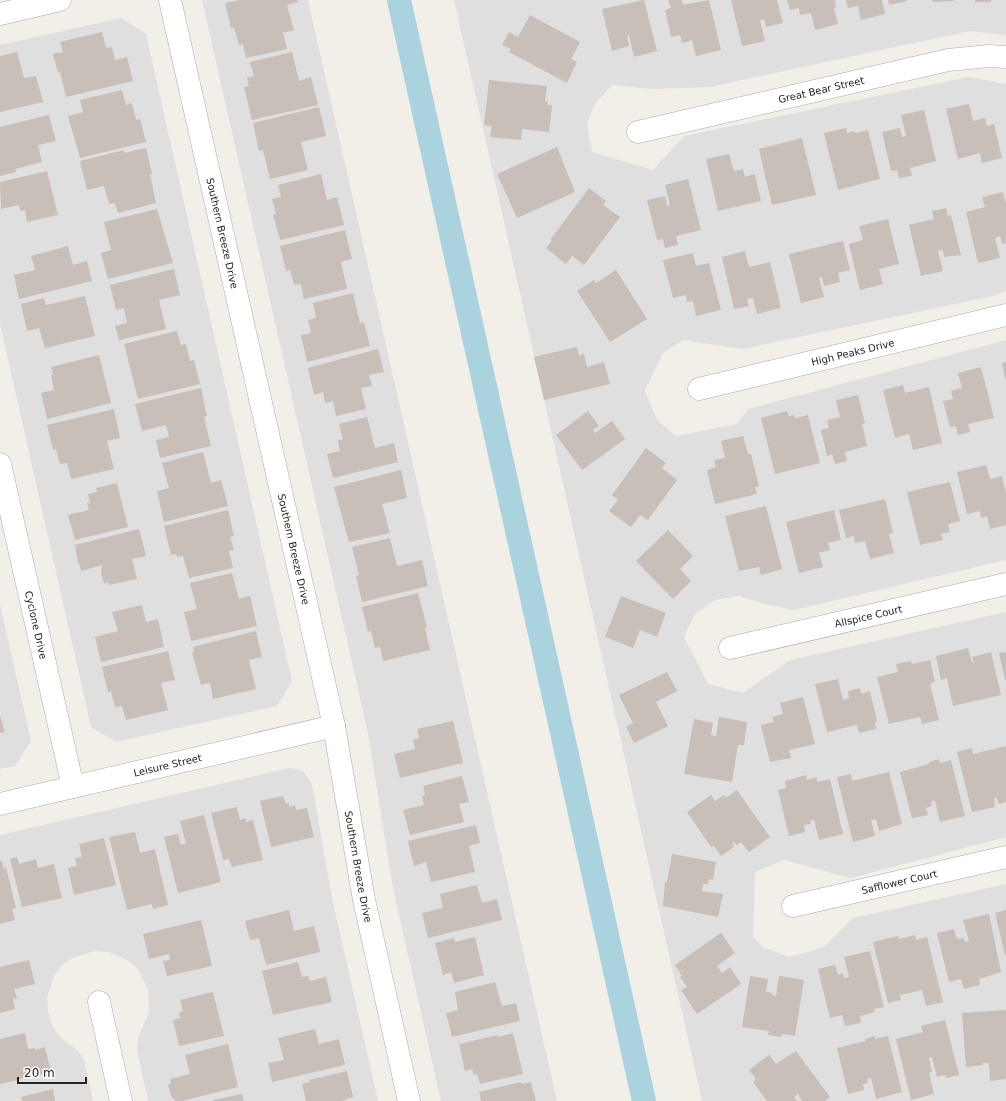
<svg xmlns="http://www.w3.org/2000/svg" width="1006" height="1101" font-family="'DejaVu Sans',sans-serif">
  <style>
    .residential { fill: #e0dfdf }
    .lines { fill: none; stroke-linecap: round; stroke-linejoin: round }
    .canal { stroke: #aad3df; stroke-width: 24 }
    .building { fill: #c7bfb8 }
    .street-casing { stroke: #a9a9a9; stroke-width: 23 }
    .street { stroke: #fff; stroke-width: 22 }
    .labels { text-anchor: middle; stroke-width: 3; stroke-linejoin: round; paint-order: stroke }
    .street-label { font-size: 10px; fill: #222; stroke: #fff }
  </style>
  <rect width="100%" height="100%" fill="#f2efe9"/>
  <!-- residential -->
  <g class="residential">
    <path d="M202,0H308L557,1101H441L394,893L367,729Z"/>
    <path d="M454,0H1006V35L970,31L710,87L653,89L612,85L594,105L587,124L592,152L653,170L684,136L969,77L1006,84V291L993,296L742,349L683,340L663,353L645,390L657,420L676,436L737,424L748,409L1006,340V560L794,610L769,605L739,596L715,600L695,614L684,637L708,684L743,693L790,660L1006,612V837L851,878L784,860L755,872L753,937L763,947L789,957L824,947L853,918L1006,884V1101H702Z"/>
    <path d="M121,18L146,34L292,681L277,706L116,742L91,727L0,324V45Z"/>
    <path d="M0,605L31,741L15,766L0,769Z"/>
    <path d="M290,768L303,771L312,784L332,898L378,1101H148L137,1051L138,1038L149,1012L148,990L138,969L129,961L109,952L94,951L72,958L62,966L54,976L47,997L48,1013L54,1029L63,1040L78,1051L84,1060L93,1101H0V835Z"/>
  </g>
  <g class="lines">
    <!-- canal -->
    <path class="canal" d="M399,0L644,1101"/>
  </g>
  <!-- building -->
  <g class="building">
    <path d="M240,0H297L298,2L287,5L294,30L283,33L287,49L246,58L243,44L239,45L234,28H231L225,3Z"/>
    <path d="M644,0L657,51L634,57L629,35L627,36L629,46L612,51L602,9Z"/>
    <path d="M668,0H682L683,5L709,0L721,50L696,56L692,40L682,43L680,35L671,37L665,10L671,8Z"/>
    <path d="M731,0H777L783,23L766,27L764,19L760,20L765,41L742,46Z"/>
    <path d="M787,0H835L836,7L834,8L838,24L815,30L811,13L800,15L799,8L790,10Z"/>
    <path d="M846,0H882L885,14L861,20L858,6L848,8Z"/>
    <path d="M888,0H906L907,1L889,5Z"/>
    <path d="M932,0H954V1L933,2Z"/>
    <rect x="975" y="0" width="16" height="2"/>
    <path d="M530,15L580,42L571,59L577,62L567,83L509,52L511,49L502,45L509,32L518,37Z"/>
    <path d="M102,32L106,48L112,47L115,60L127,57L133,81L66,97L60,72L58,73L53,54L63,52L60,42Z"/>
    <path d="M17,52L24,78L36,76L43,102L0,112V56Z"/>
    <path d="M292,52L299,81L311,77L318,105L252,120L244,87L249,86L247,78L254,76L250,62Z"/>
    <path d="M489,80L547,86L545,101H548L547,105H552L549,132L522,129L521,140L490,137L492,126L484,125Z"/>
    <path d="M122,90L126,105L132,103L136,120L140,119L146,142L80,158L68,116L83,112L80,100Z"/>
    <path d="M969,104L973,121L985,118L987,126L994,124L1002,158L982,163L980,153L958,159L946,109Z"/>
    <path d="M319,107L326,136L301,142L308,170L270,179L263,150L259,151L253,123Z"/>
    <path d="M924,110L936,161L910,168L912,176L899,178L897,170L891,171L882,132L900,128L902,137L906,136L901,115Z"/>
    <path d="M49,115L56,141L38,145L42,162L15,169L16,172L0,176V127Z"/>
    <path d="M846,128L847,133L855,131V133L868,130L880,179L838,190L824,133Z"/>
    <path d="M802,138L816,195L772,205L759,149Z"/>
    <path d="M557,147L575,192L517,218L497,174Z"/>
    <path d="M146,148L152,174H150L156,203L118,213L115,203L109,204L104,186L87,190L80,161L124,150V153Z"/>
    <path d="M729,154L734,171L743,169L745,177L755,174L761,201L718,211L706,159Z"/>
    <path d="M47,171L58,215L27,222L25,210L20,211L19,205L1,209L0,182Z"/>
    <path d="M321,174L327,200L337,197L344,225L280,240L273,215L276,214L272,199L281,197L278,185Z"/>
    <path d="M688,179L701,230L676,236L678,245L665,248L663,239L657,240L647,200L665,196L667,206L670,205L665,185Z"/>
    <path d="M589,188L606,201L603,205L620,217L584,265L572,256L566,264L546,248L552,241L550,240Z"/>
    <path d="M1003,192L1006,203V243L1002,244L1000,236L995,238L1000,258L978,263L966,212L985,207L982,197Z"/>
    <path d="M946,208L948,216L951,215L961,255L944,257L943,250L938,251L943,271L921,276L909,225L934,219L932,211Z"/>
    <path d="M157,209L173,263L108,279L101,253L111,250L104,222Z"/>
    <path d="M888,219L899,264L879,269L883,284L860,290L849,244L863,240L859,226Z"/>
    <path d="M345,230L352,259L341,262L347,289L304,299L301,284L294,285L290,270L286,271L280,246Z"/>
    <path d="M843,241L850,270L838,273L840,282L824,286L822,277L819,278L824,297L801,303L789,254Z"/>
    <path d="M68,246L73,265L87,261L92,281L19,299L14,275L35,270L31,256Z"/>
    <path d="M745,251L749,267L770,262L781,308L757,314L753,298L747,299L749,306L734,309L722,257Z"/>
    <path d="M693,253L696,266L709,263L721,310L696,316L693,301L687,302L686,295L673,298L663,260Z"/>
    <path d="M174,269L180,295L159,300L166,329L119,340L115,326L127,323L124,308L116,310L110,285Z"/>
    <path d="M616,270L647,319L610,342L577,291L594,280L596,283Z"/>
    <path d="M353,293L360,323L364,322L370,346L307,362L301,335L311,333L308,320L316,318L313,303Z"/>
    <path d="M85,296L95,336L45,348L39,328L27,331L21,304L44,298L46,305Z"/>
    <path d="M177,331L181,345L186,344L190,361L194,360L200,384L138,399L124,344Z"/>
    <path d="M577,347L579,356L584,354L587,367L604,362L610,384L544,400L534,357Z"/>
    <path d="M378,349L384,372L369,375L372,386L361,388L366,409L336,416L333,401L325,403L323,392L314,395L308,368Z"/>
    <path d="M99,355L111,403L47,419L41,393L54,390L51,375H53L51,367Z"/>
    <path d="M1006,362V379H1005L1002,363Z"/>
    <path d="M981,367L994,418L968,424L970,432L958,435L956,426L950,427L943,401L953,399L951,391L962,388L958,373Z"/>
    <path d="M903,385L905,393L929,387L942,443L913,450L909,434L895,438L883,390Z"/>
    <path d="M201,388L207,416L204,417L211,446L160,458L156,440L169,437L166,425L142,431L135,404Z"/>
    <path d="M858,395L865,423L862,424L867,446L845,452L847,461L835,464L832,454L827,456L821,430L829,428L827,420L840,417L836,400Z"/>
    <path d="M114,409L120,438L107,441L114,469L71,479L67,463L60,464L56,449L53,450L47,425Z"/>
    <path d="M588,411L599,426L593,430L595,433L612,421L625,439L582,470L556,435Z"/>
    <path d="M787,411L789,416L794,415L795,418L808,415L820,463L775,474L761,418Z"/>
    <path d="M367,417L375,448L394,443L398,462L333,478L327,454L340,451L338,440L343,439L339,424Z"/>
    <path d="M743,436L748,454H751L759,486L755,487L757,494L715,504L707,470L716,467L714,460L725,458L721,441Z"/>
    <path d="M646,448L666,463L662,468L677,480L648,520L640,515L631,527L609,511L618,500L612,495Z"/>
    <path d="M203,452L211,483L221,480L228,506L164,522L157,491L169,488L162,463Z"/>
    <path d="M986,465L990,479L1002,476L1006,493V525L990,529L987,516L981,518L980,511L967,514L957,472Z"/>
    <path d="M401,470L407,498L382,504L390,533L349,542L334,487Z"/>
    <path d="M950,482L960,521L948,524L950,532L941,534L943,540L920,545L907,492Z"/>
    <path d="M117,483L128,527L75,540L68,515L89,510L87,503H90L88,494L97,492L96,488Z"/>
    <path d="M885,499L893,533L889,534L894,553L870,559L865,541L855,543L854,536L846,538L839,510Z"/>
    <path d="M766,506L782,569L761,575L759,567L739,571L725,516Z"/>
    <path d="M228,510L234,536L230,537L234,550L229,551L233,568L189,578L183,556L177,557L176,554L171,555L164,526Z"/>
    <path d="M834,510L841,540L828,543L830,550L819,553L823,567L799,573L786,522Z"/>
    <path d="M139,529L146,556L132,559L137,579L109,585L108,582L104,584L101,573L102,565L81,571L79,563H78L75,545Z"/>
    <path d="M668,530L693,556L680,569L691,581L673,599L636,561Z"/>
    <path d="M390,538L397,566L422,560L428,586L362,602L356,576L359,575L352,547Z"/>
    <path d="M232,573L239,599L250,596L257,626L191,641L184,612L197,609L190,583Z"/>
    <path d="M418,593L427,627H425L430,650L383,661L380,647L375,648L371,631L368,632L362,607Z"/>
    <path d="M621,596L666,613L657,637L640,630L633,648L605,637Z"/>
    <path d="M142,605L146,622L158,619L164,647L101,662L95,637L118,631L112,612Z"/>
    <path d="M256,631L262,657L249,660L256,689L213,699L210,683L201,685L192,653L194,652L193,647Z"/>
    <path d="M968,648L972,662H974L972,657L991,652L1001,695L953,706L947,678L941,680L936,656Z"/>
    <path d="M168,651L175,680L161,683L168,710L126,720L122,706L115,707L111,691L108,692L102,667Z"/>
    <path d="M1006,652V680H1005L999,653Z"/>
    <path d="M930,660L935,682L930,684L939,720L922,724L920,717L889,724L877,677L898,672L896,664L911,661L912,664Z"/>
    <path d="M667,672L677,691L656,702L668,726L634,743L626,727L633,723L619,695Z"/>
    <path d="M838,679L843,700L849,698L848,691L860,688L861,694L870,691L877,721L875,722L876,729L859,733L857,725L827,732L815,684Z"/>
    <path d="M803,697L815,744L789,750L791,758L770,762L761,725L774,722L772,717L783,714L780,703Z"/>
    <path d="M0,716L5,732L0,733Z"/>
    <path d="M719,717L747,722L744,745H738L732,782L684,774L694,719L713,723L711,735L716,736Z"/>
    <path d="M453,721L463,763L400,778L394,754L415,749L413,740L419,738L417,729Z"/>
    <path d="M1006,746V802L999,804L997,798H994L995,807L972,812L957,752L972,748L973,754Z"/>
    <path d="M939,759L940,763L951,760L965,816L940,822L935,801H931L932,806L926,808L928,815L912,818L900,772L929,764V762Z"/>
    <path d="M889,772L902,824L879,831L876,819L871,820L875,836L853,842L837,777L851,774L852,781Z"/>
    <path d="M806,775L807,780L817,777V782L830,779L843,834L819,840L814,820L810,821L811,824L804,825L805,832L789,836L778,790L786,788L785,781Z"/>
    <path d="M462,776L469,802L459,804L464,822L410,835L403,810L424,805L422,796L425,795L423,786Z"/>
    <path d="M737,790L770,837L749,852L741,842L737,845L734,842L732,843L734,847L721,856L714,846L711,847L687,812L711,795L715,801L724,795L726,798Z"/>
    <path d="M283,796L286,804L289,803V807L295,805L296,810L307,808L314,837L271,847L260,801Z"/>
    <path d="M237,807L240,820L246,818V822L253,820L263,860L232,867L229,859L223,860L211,813Z"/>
    <path d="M204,815L221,882L178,893L164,837L178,834L181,845L186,843L180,821Z"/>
    <path d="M476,825L480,843L469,846L475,872L431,882L426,862L414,866L408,841Z"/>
    <path d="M135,832L140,853L155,849L168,905L153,909L152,904L127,910L109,837Z"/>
    <path d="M104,838L116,885L74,895L68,868L77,866L75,858L82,857L79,844Z"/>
    <path d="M672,854L716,862L713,880L709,879L708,884H703L702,891L723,894L718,917L663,906L665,882H667Z"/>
    <path d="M17,857L19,864L36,859L38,868L54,864L62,898L22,907L10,859Z"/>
    <path d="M0,861H2L3,868L6,867L16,908L12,909L15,920L0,924Z"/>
    <path d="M477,885L482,903L497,899L502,920L428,938L422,913L443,908L440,894Z"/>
    <path d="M289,910L294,931L314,926L320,952L266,965L259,938L250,940L245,921Z"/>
    <path d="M1006,910V955H1005L995,913Z"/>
    <path d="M989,914L1001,972L979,979L980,985L964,989L961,979L949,982L937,933L954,929L957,939L964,938L965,942L969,941L963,920Z"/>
    <path d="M201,920L212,966L167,976L163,961L170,960L169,954L149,959L143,934Z"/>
    <path d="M721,933L735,953L717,966L722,973L730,967L741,984L697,1014L681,990L687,987L680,977L682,976L675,965Z"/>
    <path d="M915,935L916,940L927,937L943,1002L926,1006L922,990L900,995L901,1000L888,1003L873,942L898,936L899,939Z"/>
    <path d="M475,937L484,975L454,983L451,972L443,975L435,943L454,938L455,942Z"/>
    <path d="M870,951L884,1007L874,1009L875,1012L860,1016L861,1023L845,1026L842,1015L830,1018L818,969L835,965L838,975L843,973L844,978L849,977L844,957Z"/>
    <path d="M29,960L35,984L14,989L17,998L13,999L15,1009L0,1013V967Z"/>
    <path d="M298,962L302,977L308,976L310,981L326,977L332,1002L273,1015L262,971Z"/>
    <path d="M750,976L768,979L766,991L772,993V995L776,996L779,976L804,980L795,1036L782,1034L781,1037L768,1035L769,1031L742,1027Z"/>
    <path d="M495,982L502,1006L516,1003L520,1021L452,1037L446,1013L458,1010L455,992Z"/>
    <path d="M213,992L224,1036L179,1046L173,1020L180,1018L179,1012L183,1011L180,1000Z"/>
    <path d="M1006,1010V1079L990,1081L989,1063H983V1065L966,1067L962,1013Z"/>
    <path d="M945,1020L959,1075L946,1078V1075L937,1077L932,1057L929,1058L932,1072L929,1073L934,1094L911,1100L896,1039L923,1032L921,1026Z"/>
    <path d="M315,1029L319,1044L339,1039L345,1065L272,1082L268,1063L284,1060L278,1038Z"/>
    <path d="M25,1033L28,1049L35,1048V1050L45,1047L51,1072L0,1084V1039Z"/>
    <path d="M513,1033L523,1074L480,1084L477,1074L474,1075L472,1069L465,1071L459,1044L498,1035V1037Z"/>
    <path d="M875,1036V1039L888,1036L902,1092L876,1099L871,1078L867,1079L868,1083L863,1084L864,1090L848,1094L837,1048L865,1041V1039Z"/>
    <path d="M228,1044L238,1087L182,1101H175L174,1098H172L168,1085L171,1084L170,1079L190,1074L185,1055Z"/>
    <path d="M796,1051L830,1097L825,1101H802L798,1094L794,1097L797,1101H767L753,1082L756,1079L749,1070L769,1055L776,1064Z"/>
    <path d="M347,1071L353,1097L342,1101H306L302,1084L310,1082L309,1080Z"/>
    <path d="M521,1082L522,1084L531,1082L536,1101H481L479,1092Z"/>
    <path d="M53,1089L55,1101H22L21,1097Z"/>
    <path d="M242,1094L244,1101H213V1100Z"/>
  </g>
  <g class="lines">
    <!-- street casing -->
    <g class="street-casing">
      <g id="street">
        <path id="s1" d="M170,0L334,726L364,900L409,1101"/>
        <path d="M0,14L60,0"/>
        <path id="s2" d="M638,132L948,60L989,56L1006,57"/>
        <path id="s3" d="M699,389L1006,315"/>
        <path id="s4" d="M0,464L73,787"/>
        <path id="s5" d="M730,648L1006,584"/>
        <path id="s6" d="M0,804L334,726"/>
        <path id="s7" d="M793,906L1006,857"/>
        <path d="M99,1002L121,1101"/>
      </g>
    </g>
    <!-- street -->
    <use href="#street" class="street"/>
  </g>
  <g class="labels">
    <!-- street labels -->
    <g class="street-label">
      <text dy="4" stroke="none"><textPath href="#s2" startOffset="188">Great Bear Street</textPath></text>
      <text dy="4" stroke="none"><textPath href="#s1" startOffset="239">Southern Breeze Drive</textPath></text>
      <text dy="4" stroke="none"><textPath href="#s3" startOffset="158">High Peaks Drive</textPath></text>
      <text dy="4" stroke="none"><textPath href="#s1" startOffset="563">Southern Breeze Drive</textPath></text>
      <text dy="4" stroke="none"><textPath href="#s5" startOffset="142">Allspice Court</textPath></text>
      <text dy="4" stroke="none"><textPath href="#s4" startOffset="165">Cyclone Drive</textPath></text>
      <text dy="4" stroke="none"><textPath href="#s6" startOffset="172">Leisure Street</textPath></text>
      <text dy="4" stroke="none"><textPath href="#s1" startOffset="887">Southern Breeze Drive</textPath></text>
      <text dy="4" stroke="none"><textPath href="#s7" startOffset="109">Safflower Court</textPath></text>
    </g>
  </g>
  <!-- scale -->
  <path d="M18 1077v6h68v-6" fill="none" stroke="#222222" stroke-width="2"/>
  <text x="24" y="1077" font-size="12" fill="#222222" stroke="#ffffff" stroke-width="3" paint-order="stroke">20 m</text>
</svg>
